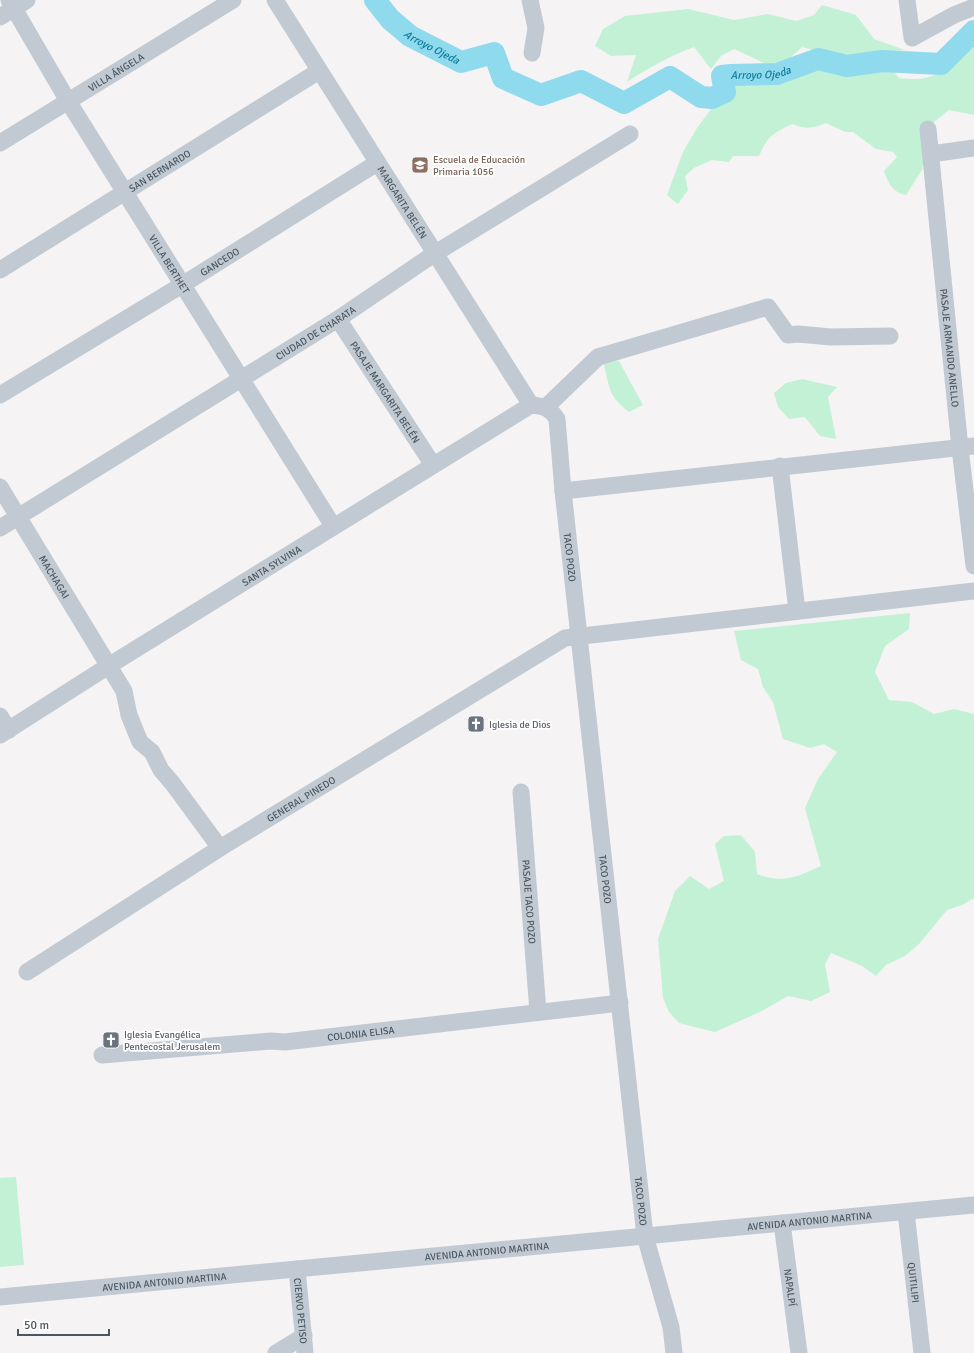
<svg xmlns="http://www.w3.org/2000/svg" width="974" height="1353" font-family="Signika,sans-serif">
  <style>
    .green { fill: #c3f1d5 }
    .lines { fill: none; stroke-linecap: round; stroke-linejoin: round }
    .river { stroke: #90daee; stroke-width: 22 }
    .minor { stroke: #c1cad2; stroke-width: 17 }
    .labels { text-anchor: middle; stroke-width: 3.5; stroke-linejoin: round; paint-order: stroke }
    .street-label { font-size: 10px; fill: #4a5661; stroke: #fff }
    .education-label { font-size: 10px; fill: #785e54; stroke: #fff; text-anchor: start }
    .worship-label { font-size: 10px; fill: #5b616d; stroke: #fff; text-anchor: start }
    .water-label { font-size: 11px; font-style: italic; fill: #0c7c9b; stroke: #fff }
  </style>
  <rect width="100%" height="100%" fill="#f5f3f3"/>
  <!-- green -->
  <g class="green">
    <path d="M822,5L856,15L874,39L905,50L870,54L838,56L802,47L779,68L764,63L734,49L721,56L711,69L694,47C670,56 648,68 627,82L636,55L611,56L595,46L603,29L625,16L688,9L734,20L768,14L796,21L814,15Z"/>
    <path d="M974,37V115L949,110L929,126L922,170L906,195C893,193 888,183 884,171L897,157L893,152L876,149L853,132H845L826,123C812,129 805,129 792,124C773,133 767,137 759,156H733L729,162L712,160L694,168L685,176L688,190L678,204L667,195L683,152L697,128L717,101L730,93L734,79L742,78L771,84L816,65L849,70L898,66L895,73L899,78C942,84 949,65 974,37Z"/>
    <path d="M603,361H619L643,405L629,412C606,394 610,386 603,361Z"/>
    <path d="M802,379L837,387L828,397L836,439L820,436L805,417L789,419L778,407L774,393L786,383Z"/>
    <path d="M910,613L909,629L885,646L875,672L889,700L912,702L934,714L954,709L974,714V898L962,905L947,910L919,944L905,956L886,965L876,976L862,966L831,953L825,964L830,992L811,1001L788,996L762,1011L715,1032L679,1023L669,1012L663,998L658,939L675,891L690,876L709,889L724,881L715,844L724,836L741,835L755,852L757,874C784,884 796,877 821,866L805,808L818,779L837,752L824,744L810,748L783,739L773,702L763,687L758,669L741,660L734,631Z"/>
    <path d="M16,1177L24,1265L0,1267V1178Z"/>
  </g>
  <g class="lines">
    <!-- river -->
    <path class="river" id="s1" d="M375,0L390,19L410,36L461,62L494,53L503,78L541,95L581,81L624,103L670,77L701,97L712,98L725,92L722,76L731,75L777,74L818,59L847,66L882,61L941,64L974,31"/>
    <!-- minor -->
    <g class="minor">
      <path id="s2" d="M9,0L68,101L333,526"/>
      <path id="s3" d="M275,0L531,405"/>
      <path d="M530,0L536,28L532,53"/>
      <path d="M907,0L912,38L954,15L974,7"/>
      <path d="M0,17L27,0"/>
      <path id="s4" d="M928,129L960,448L974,566"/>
      <path id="s5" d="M0,143L233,0"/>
      <path d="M931,154L974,148"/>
      <path id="s6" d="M0,270L319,71"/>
      <path id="s7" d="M338,319L433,465"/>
      <path id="s8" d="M0,395L182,285L377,163"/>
      <path d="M546,407L598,357L768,307L788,335L798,334L831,337L890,336"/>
      <path d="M780,466L797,611"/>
      <path id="s9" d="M0,487L124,691L129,715L140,742L152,752L161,770L173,784L220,848"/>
      <path d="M563,491L974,446"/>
      <path id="s10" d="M0,528L338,319L434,254L630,134"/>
      <path d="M0,716L9,730"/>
      <path id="s11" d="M0,735L110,665L531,405C544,406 550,408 557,419L563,491L645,1236L671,1327L674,1353"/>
      <path id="s12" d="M521,792L538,1012"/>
      <path id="s13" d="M27,972L220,848L565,638L974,591"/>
      <path id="s14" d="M102,1055L271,1041L285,1042L620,1003"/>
      <path id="s15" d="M906,1212L922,1353"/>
      <path id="s16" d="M782,1223L799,1353"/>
      <path id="s17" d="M297,1269L305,1353"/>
      <path id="s18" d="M0,1297L974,1205"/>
      <path d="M276,1353L304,1336"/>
    </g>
  </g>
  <!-- icons -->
  <defs>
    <g id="school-square" transform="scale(0.9)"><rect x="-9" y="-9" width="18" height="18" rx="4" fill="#8d6e63" stroke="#fff"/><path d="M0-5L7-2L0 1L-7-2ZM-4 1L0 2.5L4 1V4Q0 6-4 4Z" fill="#fff"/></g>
    <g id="church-square" transform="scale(0.9)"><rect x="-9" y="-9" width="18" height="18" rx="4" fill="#6b7280" stroke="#fff"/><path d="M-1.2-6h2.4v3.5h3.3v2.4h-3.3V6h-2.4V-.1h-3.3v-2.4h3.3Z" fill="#fff"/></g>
  </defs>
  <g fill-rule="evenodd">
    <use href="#school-square" x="420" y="165"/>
    <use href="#church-square" x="476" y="724"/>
    <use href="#church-square" x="111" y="1040"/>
  </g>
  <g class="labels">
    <!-- street labels -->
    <g class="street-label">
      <text dy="4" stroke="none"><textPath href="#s5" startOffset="136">VILLA ÁNGELA</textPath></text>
      <text dy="4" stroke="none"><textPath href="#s6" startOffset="188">SAN BERNARDO</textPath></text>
      <text dy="4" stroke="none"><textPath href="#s3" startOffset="239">MARGARITA BELÉN</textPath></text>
      <text dy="4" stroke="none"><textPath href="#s8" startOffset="257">GANCEDO</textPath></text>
      <text dy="4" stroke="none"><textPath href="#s2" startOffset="309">VILLA BERTHET</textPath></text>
      <text dy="4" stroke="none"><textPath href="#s10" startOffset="371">CIUDAD DE CHARATA</textPath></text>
      <text dy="4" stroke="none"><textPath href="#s4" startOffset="220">PASAJE ARMANDO ANELLO</textPath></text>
      <text dy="4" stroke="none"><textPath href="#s7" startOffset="87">PASAJE MARGARITA BELÉN</textPath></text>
      <text dy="4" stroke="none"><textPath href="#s11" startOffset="795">TACO POZO</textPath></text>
      <text dy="4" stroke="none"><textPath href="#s11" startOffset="320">SANTA SYLVINA</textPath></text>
      <text dy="4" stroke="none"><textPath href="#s9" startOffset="105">MACHAGAI</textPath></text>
      <text dy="4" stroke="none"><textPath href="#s13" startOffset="324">GENERAL PINEDO</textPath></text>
      <text dy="4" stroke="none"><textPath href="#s11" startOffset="1119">TACO POZO</textPath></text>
      <text dy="4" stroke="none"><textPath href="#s12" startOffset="110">PASAJE TACO POZO</textPath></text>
      <text dy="4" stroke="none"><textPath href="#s14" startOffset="260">COLONIA ELISA</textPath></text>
      <text dy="4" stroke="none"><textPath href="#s11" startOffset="1443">TACO POZO</textPath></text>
      <text dy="4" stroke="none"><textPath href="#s18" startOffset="813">AVENIDA ANTONIO MARTINA</textPath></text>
      <text dy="4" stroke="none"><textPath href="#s18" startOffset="489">AVENIDA ANTONIO MARTINA</textPath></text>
      <text dy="4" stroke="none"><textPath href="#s18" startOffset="165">AVENIDA ANTONIO MARTINA</textPath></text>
      <text dy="4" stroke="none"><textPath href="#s15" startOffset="71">QUITILIPI</textPath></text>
      <text dy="4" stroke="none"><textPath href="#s16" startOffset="65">NAPALPÍ</textPath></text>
      <text dy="4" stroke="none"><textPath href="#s17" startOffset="42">CIERVO PETISO</textPath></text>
    </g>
    <!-- education labels -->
    <g class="education-label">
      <text x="433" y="163">Escuela de Educación<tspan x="433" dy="12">Primaria 1056</tspan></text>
    </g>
    <!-- worship labels -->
    <g class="worship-label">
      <text x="489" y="728">Iglesia de Dios</text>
      <text x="124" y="1038">Iglesia Evangélica<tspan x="124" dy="12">Pentecostal Jerusalem</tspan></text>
    </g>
    <!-- water labels -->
    <g class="water-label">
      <text dy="4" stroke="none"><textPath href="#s1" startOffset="75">Arroyo Ojeda</textPath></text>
      <text dy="4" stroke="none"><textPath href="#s1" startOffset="471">Arroyo Ojeda</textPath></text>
    </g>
  </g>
  <!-- scale -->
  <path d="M18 1329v6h91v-6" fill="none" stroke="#4a5661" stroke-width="2"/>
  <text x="24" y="1329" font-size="12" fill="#4a5661" stroke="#ffffff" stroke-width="3" paint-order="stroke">50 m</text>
</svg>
